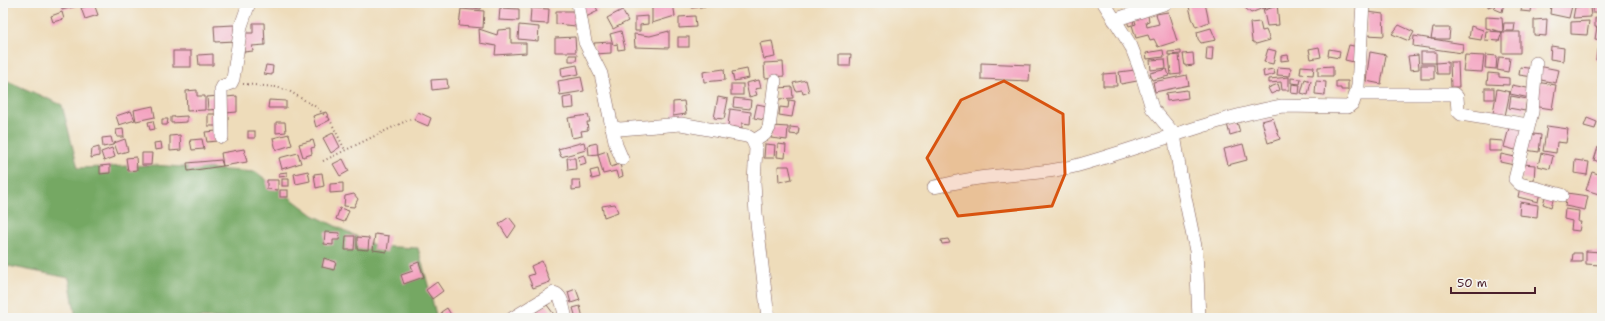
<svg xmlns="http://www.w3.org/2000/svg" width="1605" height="321" font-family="'Shantell Sans',sans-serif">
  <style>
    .forest { fill: #75a863; stroke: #606447 }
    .building { fill: #f4a2c0 }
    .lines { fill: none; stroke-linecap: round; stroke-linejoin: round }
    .street-casing { stroke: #83615d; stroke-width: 14 }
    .path { stroke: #83615d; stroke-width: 2; stroke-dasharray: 1 3; stroke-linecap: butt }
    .street { stroke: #fff; stroke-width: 13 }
    .marked { fill: #d8530f; fill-opacity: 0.2; stroke: #d8530f; stroke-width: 3; stroke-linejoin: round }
  </style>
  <rect width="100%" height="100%" fill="#f6f6f2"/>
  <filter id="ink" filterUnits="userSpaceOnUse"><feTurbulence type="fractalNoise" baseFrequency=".025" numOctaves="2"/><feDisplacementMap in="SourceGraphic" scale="8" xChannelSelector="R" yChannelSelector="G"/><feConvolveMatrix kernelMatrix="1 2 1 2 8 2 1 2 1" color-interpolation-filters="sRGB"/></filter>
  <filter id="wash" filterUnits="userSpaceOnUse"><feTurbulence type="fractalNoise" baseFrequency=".012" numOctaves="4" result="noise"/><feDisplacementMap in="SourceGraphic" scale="16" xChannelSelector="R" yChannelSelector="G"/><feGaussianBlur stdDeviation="0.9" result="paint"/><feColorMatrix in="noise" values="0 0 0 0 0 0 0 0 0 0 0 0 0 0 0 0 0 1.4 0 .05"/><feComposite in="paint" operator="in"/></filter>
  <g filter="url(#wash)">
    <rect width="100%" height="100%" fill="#eedcba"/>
    <!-- forest -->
    <path class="forest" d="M3,79L62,105L78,168L153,165L256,172L313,215L376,246L418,248L437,318H76L69,278L3,265Z"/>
    <g id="blocks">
      <!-- building -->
      <g class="building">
        <path d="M61,3H76L77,6L62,10Z"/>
        <path d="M467,3H482L481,9L466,7Z"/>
        <path d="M582,3H594L598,11L586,17Z"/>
        <path d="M652,3H673L675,16L652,23Z"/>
        <path d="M692,3H716V5L692,8Z"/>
        <path d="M1124,3H1146L1129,12Z"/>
        <path d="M1188,3H1205L1209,22L1196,27L1192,18Z"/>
        <path d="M1245,3H1262L1265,10L1277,6L1264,8L1263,3H1277L1279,25L1267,26L1263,8L1251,13L1245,8Z"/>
        <path d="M1488,3H1504L1502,12L1495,9L1494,5L1488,7Z"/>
        <path d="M1522,3L1532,4L1531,12L1521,11Z"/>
        <path d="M1560,3H1572V6L1569,18L1550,14L1551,5L1572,6Z"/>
        <path d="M1592,3H1602V13H1593Z"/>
        <path d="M94,4L98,15L85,19L81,8Z"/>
        <path d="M1590,6L1591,17L1573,18L1575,7Z"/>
        <path d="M500,8L519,9V21L499,20Z"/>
        <path d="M531,8L549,9L548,24L530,23Z"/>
        <path d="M461,9L484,11L483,28L459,26Z"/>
        <path d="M622,10L628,21L613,29L607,18Z"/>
        <path d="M556,11H575L576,26L556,24Z"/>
        <path d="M62,12L64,19L53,22L51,16Z"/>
        <path d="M1168,12L1177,41L1158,47L1154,39L1150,40L1148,35L1136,38L1132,25L1129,26L1126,19L1134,18L1133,25L1136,24L1134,18L1148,15L1149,21L1146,22L1147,27L1159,24L1156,14Z"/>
        <path d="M1368,12L1383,14L1384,36L1367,35Z"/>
        <path d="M648,16V24L640,25V31H635V17Z"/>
        <path d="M695,16L696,27L679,28V17Z"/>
        <path d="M1486,17L1502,18L1503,30L1502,32H1520V53H1502V32L1499,41L1485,40L1486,31L1502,32L1486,28Z"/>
        <path d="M1595,18L1602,19V28L1595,27Z"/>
        <path d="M1547,19L1546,36L1534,35V20Z"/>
        <path d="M1589,21L1587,35L1571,34V22Z"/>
        <path d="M1260,22L1262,31L1266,30L1270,40L1256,44L1252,41L1250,23Z"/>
        <path d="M253,23H264L265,45L252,46L253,51L244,52V33H253Z"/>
        <path d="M1504,23H1515L1514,31H1503Z"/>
        <path d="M234,25L235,41L215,42L214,26Z"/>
        <path d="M519,25L539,27L538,41L518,39Z"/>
        <path d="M1399,25L1414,32L1409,41L1392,34Z"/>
        <path d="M1471,26L1483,30L1481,40L1469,38Z"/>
        <path d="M1597,27L1602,29V40L1595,39Z"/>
        <path d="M1211,28L1216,40L1201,43L1198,39L1197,32Z"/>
        <path d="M1433,28H1450L1449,39H1431Z"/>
        <path d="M479,29L497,35L498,30L511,29V43H526V53L495,55L496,46L480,43Z"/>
        <path d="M621,31L625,49L618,50L617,44L613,45L610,34Z"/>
        <path d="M669,31V48L635,47L634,34L650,36Z"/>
        <path d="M1414,36L1463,44L1462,53L1413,46Z"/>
        <path d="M575,37L576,52H555V38Z"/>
        <rect x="678" y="37" width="11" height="10"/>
        <path d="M772,41L775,57L764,59L760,43Z"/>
        <path d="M611,42V53L595,54L594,43Z"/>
        <path d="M1349,45L1358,47L1354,62L1345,60Z"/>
        <path d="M1551,46L1564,48L1563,61L1550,59Z"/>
        <path d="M1207,47H1213L1212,61L1206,60Z"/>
        <path d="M1319,47L1321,57L1311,59L1309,49Z"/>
        <path d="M1268,49L1276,51L1273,64L1264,62Z"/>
        <path d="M1329,49L1340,51L1339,58L1328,56Z"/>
        <path d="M1163,50L1164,57L1147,59L1146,53Z"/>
        <path d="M1597,50L1602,51V61L1596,60Z"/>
        <rect x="173" y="51" width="18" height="16"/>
        <path d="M1181,51V54L1168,55V52Z"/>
        <path d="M1370,52L1386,55L1381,84L1366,81Z"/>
        <rect x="1421" y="52" width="15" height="11"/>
        <path d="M1193,53L1194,65L1185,66L1183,54Z"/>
        <path d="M213,54V65H199L198,55Z"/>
        <path d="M839,54H851L850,66H839Z"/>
        <path d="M569,55H577L576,61H569Z"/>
        <path d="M1179,55L1181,74L1171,75L1169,56Z"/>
        <path d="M1288,55L1289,60L1281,61V56Z"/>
        <path d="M1418,55L1419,69L1410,70L1408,56Z"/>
        <path d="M1465,55L1484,56L1482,72L1463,71Z"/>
        <path d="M1486,55L1497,56L1496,69L1485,68Z"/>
        <path d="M1499,57L1510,58L1508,72L1497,70Z"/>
        <path d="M1165,59L1166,68L1151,70L1150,60Z"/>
        <path d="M783,62L784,76L765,78L764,63Z"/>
        <path d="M1448,62V74H1437L1436,63Z"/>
        <path d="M1450,62H1458L1459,87H1451Z"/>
        <path d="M981,63L1030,65L1029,81L981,79Z"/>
        <path d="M266,65L273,66L272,75L264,74Z"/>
        <path d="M577,65L579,74L562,77L561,68Z"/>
        <rect x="1421" y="65" width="13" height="14"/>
        <path d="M1301,66L1314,67L1313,75L1300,74Z"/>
        <path d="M1333,66V76H1318V67Z"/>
        <path d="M1538,66L1559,70L1556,83L1536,79Z"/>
        <path d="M1278,67L1291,68L1290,76L1277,75Z"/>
        <path d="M1520,67L1535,69L1533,77L1519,75Z"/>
        <path d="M724,69L725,80L704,82L703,72Z"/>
        <path d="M747,69L749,78L734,81L732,72Z"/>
        <path d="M1167,69L1169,76L1152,80L1150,73Z"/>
        <path d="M1273,69L1275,74L1264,77L1263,71Z"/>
        <path d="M1135,70L1137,81L1121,84L1119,72Z"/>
        <path d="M1116,73L1117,86H1103V74Z"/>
        <path d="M1488,73L1499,74V77L1509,78V85L1487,84Z"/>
        <path d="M1187,75L1189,85L1155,92L1153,82Z"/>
        <path d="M581,77L584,91L560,95L558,81Z"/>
        <path d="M1289,77V90H1282L1281,82L1269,83V79Z"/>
        <path d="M1291,78L1301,79L1300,84L1291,83Z"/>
        <path d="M447,79L448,88L432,90L431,80Z"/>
        <path d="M1305,79L1311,81L1308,95L1301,93Z"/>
        <path d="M759,80L761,88L755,89L757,95L749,97L746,83Z"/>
        <path d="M806,80L809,92L803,94L802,90L796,91L793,83Z"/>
        <path d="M1316,81L1326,82L1325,95L1315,94Z"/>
        <path d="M1336,81H1348V90H1341V88H1336Z"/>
        <path d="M1536,82L1556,85L1552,109L1533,106Z"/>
        <rect x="731" y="84" width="12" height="11"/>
        <path d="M1278,84L1280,90L1271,94L1268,88Z"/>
        <path d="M1292,84L1300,85L1299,94L1291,93Z"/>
        <path d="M1512,85L1532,89L1530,98L1510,94Z"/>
        <path d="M792,87L793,98L779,99L778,88Z"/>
        <rect x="1485" y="88" width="9" height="11"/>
        <path d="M1497,89L1510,92L1505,116L1493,113Z"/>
        <path d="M197,90V96H205V110L187,111L186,91Z"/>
        <path d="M1187,90L1188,98L1167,101L1166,93Z"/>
        <path d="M219,96V109L208,110L207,97Z"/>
        <path d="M237,96V112L226,113V97Z"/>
        <path d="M573,96L574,108L564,109L563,98Z"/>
        <path d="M1511,96L1527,99L1525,111L1509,108Z"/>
        <path d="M718,97L728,99L724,119L714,118Z"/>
        <path d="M734,98L751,100L750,109L733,107Z"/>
        <path d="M269,100L286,101V108H268Z"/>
        <path d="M789,100L795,101L792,117L779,115L780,107L788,108Z"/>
        <path d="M684,101L686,114L673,116V102Z"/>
        <path d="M757,104L767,106L764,120L754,118Z"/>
        <path d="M153,106L155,117L136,121L134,110Z"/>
        <path d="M730,109L751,112L750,124L742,123V128L728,126Z"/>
        <path d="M131,111L135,120L119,125L116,116Z"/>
        <path d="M326,112L330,120L316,127L313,116Z"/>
        <path d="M418,112L431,118L428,126L414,120Z"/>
        <path d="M208,114H219L218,126H208Z"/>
        <path d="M588,115L590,122H587L588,130L581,131L582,136L572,138L568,118Z"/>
        <path d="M187,116V122L171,123V117Z"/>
        <path d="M1273,118L1280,139L1268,143L1262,121Z"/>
        <path d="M1587,118L1597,122L1595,129L1584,126Z"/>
        <path d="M162,119H168L167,125H162Z"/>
        <path d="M153,121L155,129L150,130L148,122Z"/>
        <path d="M276,122H285L286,132L276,133Z"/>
        <path d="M1237,122L1240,132L1230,135L1227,124Z"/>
        <path d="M1510,124L1525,127L1519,151L1504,147Z"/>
        <path d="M772,126L788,127L787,140L771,138Z"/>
        <path d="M1547,126L1568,129L1566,143L1557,142L1556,153L1543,151Z"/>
        <path d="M790,127L799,128L798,135L790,134Z"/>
        <path d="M123,129L124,137H117L116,130Z"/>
        <path d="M217,131L218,141L207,142L205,132Z"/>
        <rect x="248" y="131" width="7" height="7"/>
        <path d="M333,133L340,147L331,153L323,138Z"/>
        <path d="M1526,133L1541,135L1539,152L1525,150Z"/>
        <path d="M289,134L292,145L276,150L273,138Z"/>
        <path d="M180,135L181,150L170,151V136Z"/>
        <path d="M111,137L113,145L103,147L102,138Z"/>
        <path d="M125,139L128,151L118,154L114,143Z"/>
        <path d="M202,139L204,149L192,150L190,140Z"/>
        <path d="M313,140L315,147L311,148L312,154L303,157L299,144Z"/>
        <path d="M1489,140L1503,141L1502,151H1489Z"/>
        <path d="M161,142L162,149L155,150L154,143Z"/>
        <path d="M584,142L586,150L561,157L558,149Z"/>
        <path d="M597,143L598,154L589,155L588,145Z"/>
        <path d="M765,144L775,145L774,158H764Z"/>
        <path d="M778,144L786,145L785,158L777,157Z"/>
        <path d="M1243,144L1247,160L1228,165L1224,149Z"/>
        <path d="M99,147V156L91,158L92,149Z"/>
        <path d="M1598,147L1602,148V163L1594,160Z"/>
        <path d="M112,148L115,157L104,161L101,152Z"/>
        <path d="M244,149L247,162L223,166L221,153Z"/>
        <path d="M607,151L611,167L620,164L623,176L618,178L616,171L603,174L598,154Z"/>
        <path d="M142,153H152L151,165H142Z"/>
        <path d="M298,153L301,163L282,169L279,158Z"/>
        <path d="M1541,153L1553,156L1550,169L1538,166Z"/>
        <path d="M1501,154L1515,157L1514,165L1500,162Z"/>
        <path d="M584,155L586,163L580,165L578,157Z"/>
        <path d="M136,157L137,170L128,171L126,158Z"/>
        <path d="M567,158H575L576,169L568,170Z"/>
        <path d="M343,159L349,171L340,176L333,164Z"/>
        <path d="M221,160L223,166L188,171L187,163Z"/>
        <path d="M1575,160L1589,162L1587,175L1574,173Z"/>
        <path d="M1523,164L1535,165L1534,180L1522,179Z"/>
        <path d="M110,165V173L100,174V166Z"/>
        <path d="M778,166H789L792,179L779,182Z"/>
        <path d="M598,169L600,177L592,179L590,171Z"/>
        <path d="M308,171L310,181L296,184L294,174Z"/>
        <path d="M287,172V176L279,177V173Z"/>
        <path d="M1592,172L1602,175V195L1586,190Z"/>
        <path d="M322,173L324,186L316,188L314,174Z"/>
        <rect x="282" y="179" width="7" height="7"/>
        <path d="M267,180H278V190L267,189Z"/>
        <path d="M572,180H580L581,189L572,190Z"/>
        <path d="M343,183V192L330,193V184Z"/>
        <path d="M1520,187L1540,192L1538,202L1518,197Z"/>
        <rect x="280" y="190" width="8" height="7"/>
        <path d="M1567,193L1588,196L1585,210L1565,206Z"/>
        <path d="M354,194L358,199L354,207L344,206L345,196Z"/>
        <path d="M1546,194L1554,197L1551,207L1543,204Z"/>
        <path d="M1520,202L1538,205L1537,217L1519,215Z"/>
        <path d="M615,204L618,212L604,217L602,206Z"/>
        <path d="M340,208L349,211L344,222L336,219Z"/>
        <path d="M1565,209L1579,211L1578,222H1581L1579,231L1571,230L1572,221L1564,219Z"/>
        <path d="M509,217L516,226L508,238L499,224Z"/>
        <path d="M325,232L340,233L339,240H333V245L324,244Z"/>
        <path d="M375,234L389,236L387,252L373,250Z"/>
        <path d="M346,236H355L354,250H345Z"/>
        <path d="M357,237L369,238L368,250L357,249Z"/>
        <path d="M948,239L950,243L942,244L941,240Z"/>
        <path d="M1586,251L1601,252L1600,265L1586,264Z"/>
        <path d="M1573,253H1582V262H1572Z"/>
        <path d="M324,258L336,262L334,270L322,267Z"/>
        <path d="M542,261L550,282L533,288L528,276L534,274L531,266Z"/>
        <path d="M419,262L424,277L404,284L401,275L413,271L411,265Z"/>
        <path d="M437,282L443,291L432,299L426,290Z"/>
        <path d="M576,289L580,300L571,303L568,292Z"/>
        <path d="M547,305L556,317L554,318H537L540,316L536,311Z"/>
        <path d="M580,306L583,318H576L573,308Z"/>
        <path d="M447,308L453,318H444L441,312Z"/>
      </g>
    </g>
  </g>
  <g filter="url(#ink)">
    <use href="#blocks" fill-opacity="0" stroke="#83615d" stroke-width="1"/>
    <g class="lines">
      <!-- street casing -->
      <g class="street-casing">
        <g id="street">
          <path d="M578,3L585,42L601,74L612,127L620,129L681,124L747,136L752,139L756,148L754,182L756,214L768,318"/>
          <path d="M1104,3L1131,46L1141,72L1152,108L1174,134L1180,173L1196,251L1199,318"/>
          <path d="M1114,20L1166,3"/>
          <path d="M1536,63L1532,112L1515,179L1520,184L1562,195"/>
          <path d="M1356,94H1454L1457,97L1458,111L1461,114L1528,125"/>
          <path d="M612,127L616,145L622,159"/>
          <path d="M222,137L221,90L223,86L231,83L233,79L241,26L249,3"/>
          <path d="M754,141L765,134L769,128L775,81"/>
          <path d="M934,187C949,184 964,180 979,178C1009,174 1046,174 1075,166C1144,147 1211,119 1282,106L1348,107L1353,103L1358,86L1363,3"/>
          <path d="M513,318L554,293C563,295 563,310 566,318"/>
        </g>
      </g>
      <!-- path -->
      <g class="path">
        <path d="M243,84L276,87L289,91L316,107L330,120L345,150"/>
        <path d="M323,161L410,119"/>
      </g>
      <!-- street -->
      <use href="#street" class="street"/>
    </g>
  </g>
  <!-- marked area -->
  <path class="marked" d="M1004,81L1063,114L1065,174L1052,206L958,216L927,158L961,100Z"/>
  <!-- margin -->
  <rect width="1605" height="321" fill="none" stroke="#f6f6f2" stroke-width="16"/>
  <!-- scale -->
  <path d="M1451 287v6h84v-6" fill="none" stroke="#4a1f2b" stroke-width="2"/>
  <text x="1457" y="287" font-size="12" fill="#4a1f2b" stroke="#f6f6f2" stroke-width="3" paint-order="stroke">50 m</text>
</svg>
